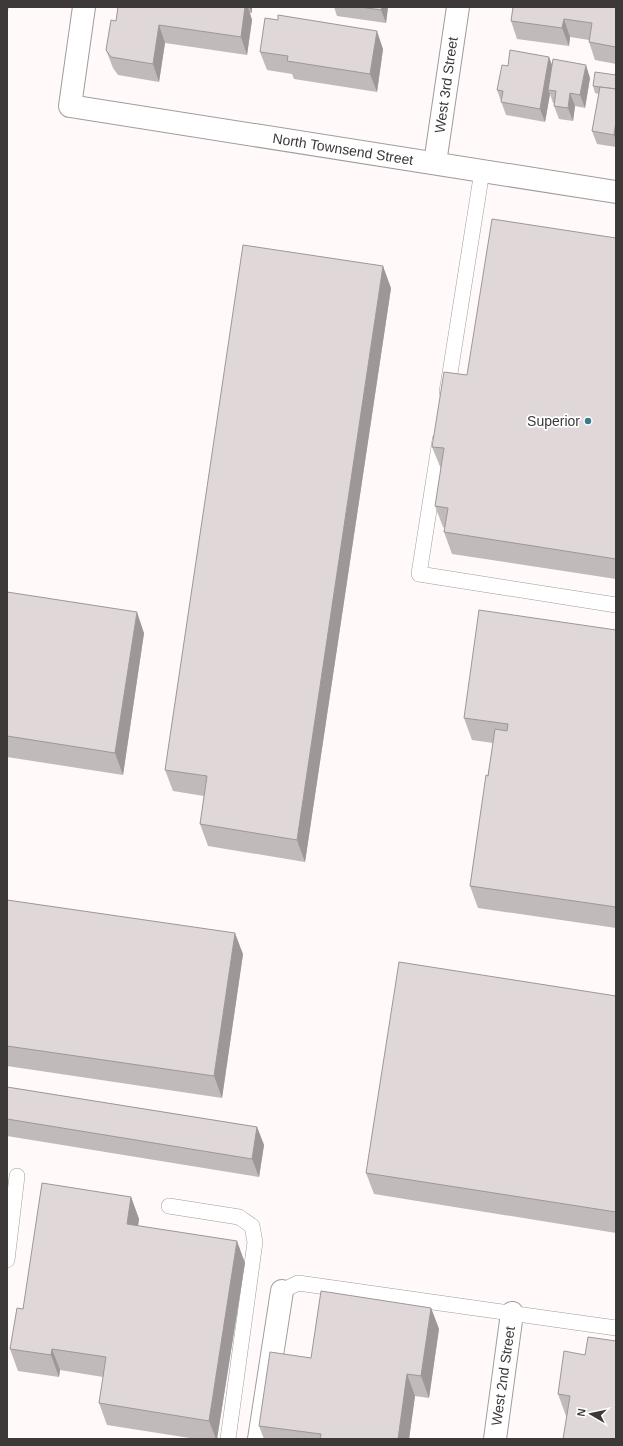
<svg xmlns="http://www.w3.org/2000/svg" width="623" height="1446" font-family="Helvetica,sans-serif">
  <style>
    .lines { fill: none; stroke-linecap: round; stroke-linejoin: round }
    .service-casing { stroke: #a29b9b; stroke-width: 16 }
    .minor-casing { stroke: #a29b9b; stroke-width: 24 }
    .service { stroke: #fff; stroke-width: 15 }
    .minor { stroke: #fff; stroke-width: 22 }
    .tram { stroke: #938e8e; stroke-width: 1 }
    .wall { fill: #c1baba }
    .shaded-wall { fill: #9d9797 }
    .building { fill: #e0d8d8; stroke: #9d9797 }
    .poi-dot { fill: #377c89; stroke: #fff; stroke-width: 1.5 }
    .labels { text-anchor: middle; stroke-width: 3.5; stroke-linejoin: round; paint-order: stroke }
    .street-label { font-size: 14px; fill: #3d3939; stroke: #fff }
    .poi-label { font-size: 14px; fill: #3d3939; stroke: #fff; text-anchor: end }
  </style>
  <rect width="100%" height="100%" fill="#fff9f9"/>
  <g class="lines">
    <!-- service casing -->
    <g class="service-casing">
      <g id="service">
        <path d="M447,392L482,171"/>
        <path d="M440,440L419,574L616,605"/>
        <path d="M169,1206L239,1217L252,1226L255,1242L228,1439"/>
        <path d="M7,1260L17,1176"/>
        <path d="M282,1291L298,1283L616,1328"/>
      </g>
    </g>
    <!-- minor casing -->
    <g class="minor-casing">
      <g id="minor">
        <path d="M84,7L70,106L616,192"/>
        <path d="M435,163L458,7"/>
        <path d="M259,1439L282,1291"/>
        <path d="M495,1439L512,1313"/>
      </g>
    </g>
    <!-- service -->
    <use href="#service" class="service"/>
    <!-- minor -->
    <use href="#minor" class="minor"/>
    <!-- tram -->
    <path class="tram" d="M7,15L8,7"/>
  </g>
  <!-- wall -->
  <g class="wall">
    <path d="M118,7H252V13H250L252,20L247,55L165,43L159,82L118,75L113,68L106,50L116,21Z"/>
    <path d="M334,7H388L386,23L337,16Z"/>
    <path d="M616,7V64L595,60L589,42V40L570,37L569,46L517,39L511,21Z"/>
    <path d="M383,49L377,92L294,79L292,74L267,70L260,52Z"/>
    <path d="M508,66H552L590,78L585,108L575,106L573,121L559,119L554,106V103H553L550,94L545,122L506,115L497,90Z"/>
    <path d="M616,75V147L597,144L592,131L599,94L595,93L593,86Z"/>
    <path d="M616,238V579L452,554L444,532L445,528L443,527L435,506L441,469L432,447L467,375Z"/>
    <path d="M391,288L305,862L208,846L200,824L204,796L173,791L165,770Z"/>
    <path d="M7,592L144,633L123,775L7,757Z"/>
    <path d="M616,630V928L478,908L470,886L493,743L472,740L464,718Z"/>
    <path d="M7,900L243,954L222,1098L7,1066Z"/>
    <path d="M616,996V1233L374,1194L366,1173Z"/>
    <path d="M7,1087L257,1127L264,1145L259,1177L7,1136Z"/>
    <path d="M131,1197L139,1219L138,1226L245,1263L217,1439H196L107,1425L99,1403L103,1377L60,1370L59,1377L18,1371L10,1349L23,1309Z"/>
    <path d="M431,1308L439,1329L429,1398L415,1396L409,1439H264L259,1426L311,1358Z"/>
    <path d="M585,1355L567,1416H566L558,1394Z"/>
  </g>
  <!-- shaded-wall -->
  <g class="shaded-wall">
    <path d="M245,7H248L252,20L247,55L241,37Z"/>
    <path d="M249,7H252V13Z"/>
    <path d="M382,7H388L386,23L381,10Z"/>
    <path d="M564,19L570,37L569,46L562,28Z"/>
    <path d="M159,25L165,43L159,82L153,64Z"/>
    <path d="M377,31L383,49L377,92L370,74Z"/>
    <path d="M549,57L554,70L548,90L550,94L545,122L540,109Z"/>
    <path d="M586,65L590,78L585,108L580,95Z"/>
    <path d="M570,93L575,106L573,121L568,108Z"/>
    <path d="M616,121V141L614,135Z"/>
    <path d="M383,266L391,288L305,862L297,840Z"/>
    <path d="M137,612L144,633L123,775L115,753Z"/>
    <path d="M235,933L243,954L222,1098L214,1076Z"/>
    <path d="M257,1127L264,1145L259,1177L252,1159Z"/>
    <path d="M131,1197L139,1219L135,1246L127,1224Z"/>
    <path d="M237,1241L245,1263L217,1439H216L209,1421Z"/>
    <path d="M431,1308L439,1329L429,1398L421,1376Z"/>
    <path d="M52,1349L60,1370L59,1377L51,1355Z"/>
    <path d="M407,1374L415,1396L409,1439H398Z"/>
  </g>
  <!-- building -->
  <g class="building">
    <path d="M118,7H245L241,37L159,25L153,64L111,57L106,50L111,20L116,21Z"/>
    <path d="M360,7H382L381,10Z"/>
    <path d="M513,7H616V47L589,42L592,23L564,19L562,28L511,21Z"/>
    <path d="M278,15L377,31L370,74L287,61L288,56L260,52L265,18L278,20Z"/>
    <path d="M510,50L549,57L540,109L501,102L503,91L497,90L502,65L508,66Z"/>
    <path d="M553,59L586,65L580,95L570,93L568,108L554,106L556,91L548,90Z"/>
    <path d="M595,72L616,75V89L600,87L593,86Z"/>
    <path d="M600,87L616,89V121L614,135L592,131Z"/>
    <path d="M492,219L616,238V559L444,532L448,508L435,506L444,448L432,447L444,372L467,375Z"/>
    <path d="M243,245L383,266L297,840L200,824L207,776L165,770Z"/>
    <path d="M7,592L137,612L115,753L7,736Z"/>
    <path d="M479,610L616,630V907L470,886L486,775L488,776L495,729L507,731L508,724L464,718Z"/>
    <path d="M7,900L235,933L214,1076L7,1046Z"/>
    <path d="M399,962L616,996V1212L366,1173Z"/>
    <path d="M7,1087L257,1127L252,1159L7,1119Z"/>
    <path d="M42,1183L131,1197L127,1224L237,1241L209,1421L99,1403L106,1357L52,1349L51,1355L10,1349L17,1308L23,1309Z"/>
    <path d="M321,1291L431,1308L421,1376L407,1374L398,1439H320L321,1434L259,1426L270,1352L311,1358Z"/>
    <path d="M588,1337L616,1341V1439H563L570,1396L558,1394L564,1351L585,1355Z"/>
  </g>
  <!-- markers -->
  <circle class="poi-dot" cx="588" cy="421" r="4"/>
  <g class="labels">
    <!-- street labels -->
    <g class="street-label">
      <text transform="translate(446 85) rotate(-82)" y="5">West 3rd Street</text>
      <text transform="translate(343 149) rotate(9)" y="5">North Townsend Street</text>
      <text transform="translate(503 1376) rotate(-82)" y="5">West 2nd Street</text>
    </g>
    <!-- poi labels -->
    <g class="poi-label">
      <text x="580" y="426">Superior</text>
    </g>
  </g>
  <!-- border -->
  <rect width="623" height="1446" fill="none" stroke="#3d3939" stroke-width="16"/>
  <!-- north arrow -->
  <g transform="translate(591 1414) rotate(279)" stroke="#ffffff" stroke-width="3" paint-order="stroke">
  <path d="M0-3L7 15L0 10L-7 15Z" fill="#3d3939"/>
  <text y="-6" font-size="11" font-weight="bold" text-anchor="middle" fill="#3d3939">N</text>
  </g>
</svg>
